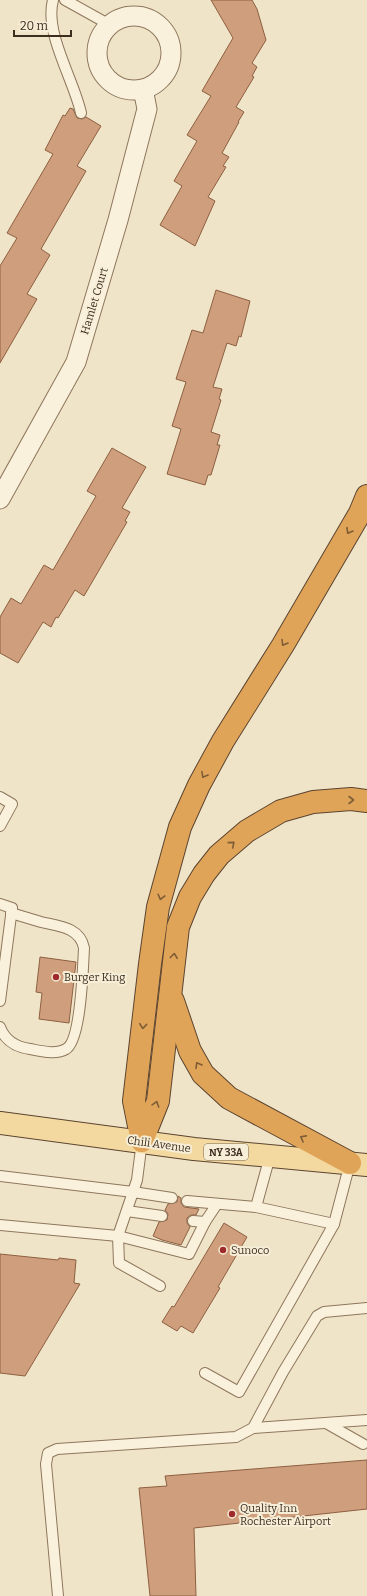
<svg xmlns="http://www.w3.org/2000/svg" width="367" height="1596" font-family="Bitter,serif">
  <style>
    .building { fill: #cf9f7d; stroke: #8d5f41 }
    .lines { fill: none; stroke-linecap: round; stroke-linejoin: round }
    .service-casing { stroke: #8d765c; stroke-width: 12 }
    .minor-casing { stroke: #8d765c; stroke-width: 21 }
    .primary-casing { stroke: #5b4430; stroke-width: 24 }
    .motorway-casing { stroke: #5b4430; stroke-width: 24 }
    .service { stroke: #faf1dc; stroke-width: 10 }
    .minor { stroke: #faf1dc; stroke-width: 19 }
    .primary { stroke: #f3d9a0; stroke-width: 22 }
    .motorway { stroke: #e0a458; stroke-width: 22 }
    .oneway { stroke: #7e5d36 }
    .poi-dot { fill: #9e2a2b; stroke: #f7eed8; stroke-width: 1.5 }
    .labels { text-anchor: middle; stroke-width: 4; stroke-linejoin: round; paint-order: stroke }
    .shield { fill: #f7eed8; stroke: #756857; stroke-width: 1 }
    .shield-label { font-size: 10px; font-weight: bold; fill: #3d2e20 }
    .street-label { font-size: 11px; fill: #3d2e20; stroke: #f7eed8 }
    .poi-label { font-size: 11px; fill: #3d2e20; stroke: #f7eed8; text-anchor: start }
  </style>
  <rect width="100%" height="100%" fill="#f0e4c8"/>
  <!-- building -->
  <g class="building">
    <path d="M211,0H252L257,9L266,40L252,63L257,67L252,76L254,77L236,107L244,112L238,122H239L222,153L229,157L223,166L226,167L208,197L215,201L195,246L160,225L182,186L174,181L197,141L187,135L211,96L202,91L233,38Z"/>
    <path d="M70,108L73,109L77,118L82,119L86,117L101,126L77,166L86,171L41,249L50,255L27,294L37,299L0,363V266L17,238L7,233L53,154L45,150L63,115L65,116Z"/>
    <path d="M216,290L250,301L241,337L239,336L236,346L227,343L213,387L222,389L219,399L221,400L211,432L220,435L217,445H220L211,475H208L205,485L167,474L181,429L172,426L186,382L176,379L192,330L203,333Z"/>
    <path d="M112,448L146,467L122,508L130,512L125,521L127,522L84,596L75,590L58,618L56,617L51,627L43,622L18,663L0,653V617L11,598L21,604L44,565L53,570L96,496L87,491Z"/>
    <path d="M40,957L76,962L69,1023L39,1019L42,993L36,992Z"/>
    <path d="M178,1196L181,1198V1203L184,1207L199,1209L196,1215H191L187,1218V1223L190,1227L181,1245L162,1240L153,1236L159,1222L167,1220L168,1214L165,1210L168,1204L177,1202Z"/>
    <path d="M224,1223L247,1237L218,1287L220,1288L193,1333L181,1326L177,1331L162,1322L172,1306L174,1307Z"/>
    <path d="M0,1254L58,1260L59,1258L76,1260L74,1283L80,1284L25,1376L0,1373Z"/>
    <path d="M367,1460V1509L194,1528L196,1596H150L139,1488L167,1486L165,1476Z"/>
  </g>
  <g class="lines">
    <!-- service casing -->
    <g class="service-casing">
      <g id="service">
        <path d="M53,0C44,33 74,80 81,113"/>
        <path d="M65,0L110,25"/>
        <path d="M0,797L12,804L0,826"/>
        <path d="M0,904L12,908L0,1001"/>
        <path d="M0,1027C5,1041 16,1047 30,1049C41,1051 56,1055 66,1049C81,1041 83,966 84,948C80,927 58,926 41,922C31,919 21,916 11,913"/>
        <path d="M0,1176L133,1192L137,1180L142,1141"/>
        <path d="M187,1201L256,1207L270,1156"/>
        <path d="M256,1207L334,1224L350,1163"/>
        <path d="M127,1211L162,1216"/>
        <path d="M193,1221L205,1222"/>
        <path d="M0,1225L118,1236L133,1192L172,1198"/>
        <path d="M160,1286L119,1263L118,1236L189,1254L205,1222L217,1204"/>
        <path d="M205,1373L239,1392L334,1224"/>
        <path d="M326,1423L363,1444"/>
        <path d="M253,1428L367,1420"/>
        <path d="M58,1596L46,1464L48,1453L57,1449L236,1437L253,1428L283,1372L317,1316L324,1312L367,1308"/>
      </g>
    </g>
    <!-- minor casing -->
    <g class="minor-casing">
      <g id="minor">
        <circle cx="134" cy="53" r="37"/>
        <path d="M0,499L76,362L118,220L147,109L143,89"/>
      </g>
    </g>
    <!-- primary casing -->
    <g class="primary-casing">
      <path id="primary" d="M0,1123L194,1149L367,1165"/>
    </g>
    <!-- motorway casing -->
    <g class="motorway-casing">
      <g id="motorway">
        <path d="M173,1001L190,1051L203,1074L229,1098L350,1163"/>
        <path d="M142,1141L134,1101L150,964L158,907L180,827L199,785L223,741L283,645L360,513L367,496"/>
        <path d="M142,1141L158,1101L178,927L190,897L204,874L219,855L247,831L281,811L313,802L351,799L367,801"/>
      </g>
    </g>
    <!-- service -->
    <use href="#service" class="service"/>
    <!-- minor -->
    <use href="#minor" class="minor"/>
    <!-- primary -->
    <use href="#primary" class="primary"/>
    <!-- motorway -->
    <use href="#motorway" class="motorway"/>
  </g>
  <!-- one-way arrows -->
  <defs><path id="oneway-chevron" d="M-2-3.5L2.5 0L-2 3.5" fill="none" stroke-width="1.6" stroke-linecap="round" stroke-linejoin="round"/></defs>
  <g class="oneway">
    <use href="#oneway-chevron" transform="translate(349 531) rotate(120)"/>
    <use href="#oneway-chevron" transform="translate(284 643) rotate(121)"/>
    <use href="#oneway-chevron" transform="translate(204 775) rotate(119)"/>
    <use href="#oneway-chevron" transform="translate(351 800)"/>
    <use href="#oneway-chevron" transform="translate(232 844) rotate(-40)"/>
    <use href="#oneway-chevron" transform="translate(161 897) rotate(104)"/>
    <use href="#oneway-chevron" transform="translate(174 956) rotate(-83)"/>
    <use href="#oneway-chevron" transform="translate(143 1026) rotate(96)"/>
    <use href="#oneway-chevron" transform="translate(198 1065) rotate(-120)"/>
    <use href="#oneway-chevron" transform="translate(156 1104) rotate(-72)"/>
    <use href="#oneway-chevron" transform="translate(303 1138) rotate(-152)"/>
  </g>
  <!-- markers -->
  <g class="poi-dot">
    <circle cx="56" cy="977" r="4"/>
    <circle cx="223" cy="1250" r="4"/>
    <circle cx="232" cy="1514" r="4"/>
  </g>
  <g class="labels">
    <!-- shield labels -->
    <rect class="shield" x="204" y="1144" width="44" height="16" rx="3"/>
    <g class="shield-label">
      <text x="226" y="1156">NY 33A</text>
    </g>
    <!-- street labels -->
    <g class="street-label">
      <text transform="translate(94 301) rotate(-73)" y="4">Hamlet Court</text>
      <text transform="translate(159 1144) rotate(8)" y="4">Chili Avenue</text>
    </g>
    <!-- poi labels -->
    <g class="poi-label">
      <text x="64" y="981">Burger King</text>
      <text x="231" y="1254">Sunoco</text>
      <text x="240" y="1512">Quality Inn<tspan x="240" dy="13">Rochester Airport</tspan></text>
    </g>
  </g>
  <!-- scale -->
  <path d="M14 30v6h57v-6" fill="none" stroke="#3d2e20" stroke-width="2"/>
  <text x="20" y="30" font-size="12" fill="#3d2e20" stroke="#f7eed8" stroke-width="3" paint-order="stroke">20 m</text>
</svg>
